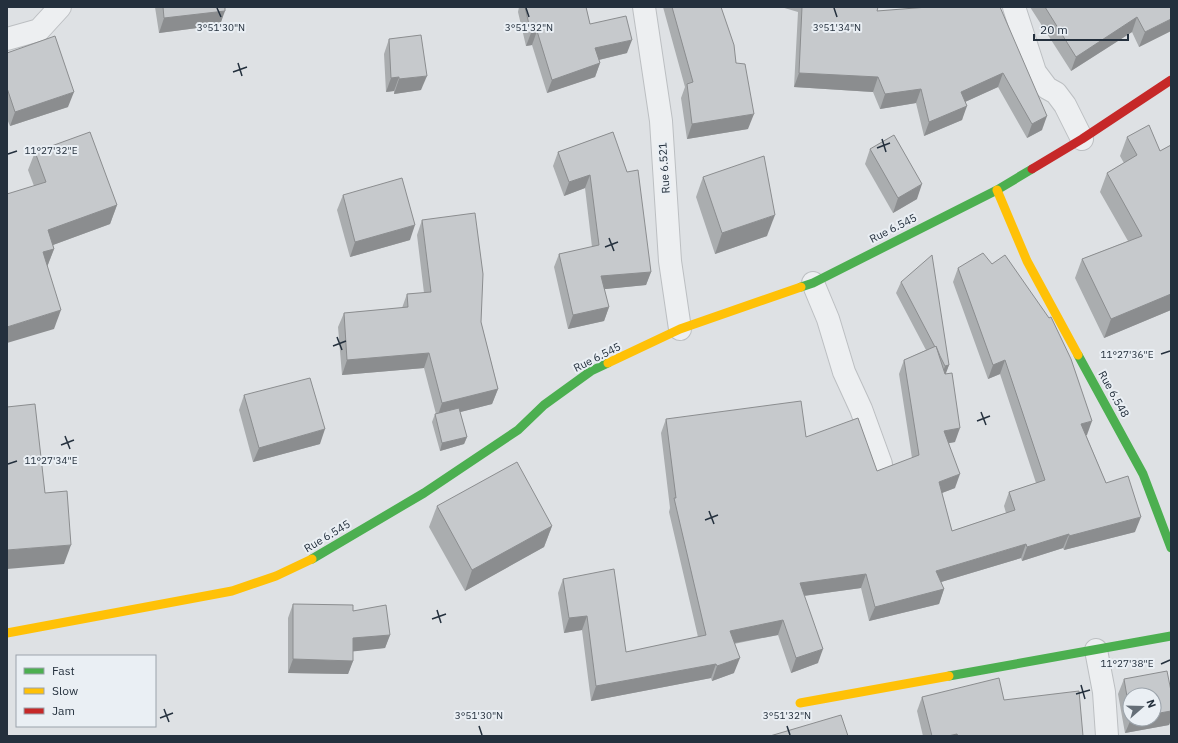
<svg xmlns="http://www.w3.org/2000/svg" width="1178" height="743" font-family="'IBM Plex Sans',sans-serif">
  <style>
    .lines { fill: none; stroke-linecap: round; stroke-linejoin: round }
    .street-casing { stroke: #bcbfc2; stroke-width: 24 }
    .street { stroke: #edeff1; stroke-width: 22 }
    .fast { stroke: #4caf50; stroke-width: 9 }
    .slow { stroke: #ffc107; stroke-width: 9 }
    .jam { stroke: #c62828; stroke-width: 9 }
    .wall { fill: #aaadaf; fill-rule: evenodd }
    .shaded-wall { fill: #8b8d8f }
    .building { fill: #c6c9cc; stroke: #8b8d8f }
    .ticks { fill: none; stroke: #24303d; stroke-width: 1.5 }
    .labels { text-anchor: middle; stroke-width: 4; stroke-linejoin: round; paint-order: stroke }
    .street-label { font-size: 11px; fill: #24303d; stroke: #eaeff4 }
    .ticks-label { font-size: 10px; text-anchor: middle; fill: #24303d; stroke: #eaeff4; stroke-width: 4; stroke-linejoin: round; paint-order: stroke }
  </style>
  <rect width="100%" height="100%" fill="#dee1e4"/>
  <g class="lines">
    <!-- street casing -->
    <g class="street-casing">
      <g id="street">
        <path d="M644,7L661,121L670,261L680,329"/>
        <path d="M1014,7L1035,72L1047,88L1056,93L1065,105L1082,139"/>
        <path d="M7,39L39,30L60,7"/>
        <path d="M813,283L828,319L844,372L861,409L881,464"/>
        <path d="M1096,650L1104,692L1107,736"/>
      </g>
    </g>
    <!-- street -->
    <use href="#street" class="street"/>
    <!-- fast -->
    <g class="fast">
      <path d="M801,287L813,283L997,190L1032,169"/>
      <path d="M1078,355L1143,474L1171,548"/>
      <path d="M312,559L424,493L518,430L544,405L591,371L608,363"/>
      <path d="M949,676L1171,636"/>
    </g>
    <!-- slow -->
    <g class="slow">
      <path d="M997,190L1027,261L1078,355"/>
      <path d="M608,363L680,329L801,287"/>
      <path d="M7,633L232,591L276,576L312,559"/>
      <path d="M800,703L949,676"/>
    </g>
    <!-- jam -->
    <path class="jam" d="M1032,169L1082,139L1171,80"/>
  </g>
  <!-- wall -->
  <g class="wall">
    <path d="M155,7H225L220,25L159,33Z"/>
    <path d="M519,7H586L590,24L627,53L599,60L600,63L595,77L547,93L532,45L526,46L518,12Z"/>
    <path d="M663,7H721L736,63L748,129L687,139L681,98L685,87Z"/>
    <path d="M781,7H878L877,11L1000,7L1042,130L1027,138L998,87L965,102L962,120L924,136L916,103L880,109L873,92L794,87L798,12Z"/>
    <path d="M1030,7H1171V31L1139,47L1132,32L1071,71Z"/>
    <path d="M389,39L421,90L394,94V91L386,92L384,54Z"/>
    <path d="M7,53L68,107L10,126L7,119Z"/>
    <path d="M613,132L651,272L646,285L604,289L609,307L604,321L568,329L554,267L559,254L592,247L585,188L564,196L553,166L558,152Z"/>
    <path d="M1127,137L1160,151L1171,145V310L1104,338L1075,278L1082,259L1128,241L1100,192L1107,173L1124,163L1120,156Z"/>
    <path d="M870,149L917,199L893,213L865,164Z"/>
    <path d="M35,152L117,205L110,224L53,245L54,249L47,267L54,329L34,186L28,170Z"/>
    <path d="M703,177L767,236L715,254L696,197Z"/>
    <path d="M343,195L410,240L350,257L337,210Z"/>
    <path d="M422,220L481,322L498,389L492,404L460,412L467,437L464,444L440,451L432,422L435,414H436L424,368L342,375L338,327L344,313L402,308L407,294L424,293L417,235Z"/>
    <path d="M958,268L1087,435H1086L1106,483L1135,532L1064,550L1063,548L1022,561L1021,558L941,582L944,589L939,604L869,621L861,588L804,596L818,663L791,673L778,635L734,644V673L712,681L711,678L591,701L582,630L564,633L558,593L563,579L626,652L698,637L669,512L670,508L661,433L666,419L806,437L877,471L912,458L899,374L904,360L926,350L896,293L901,282L949,365L945,374L955,442L949,443L955,488L942,493L952,531L1006,513L1004,506L1009,492L1036,483L1000,374L988,379L953,282Z"/>
    <path d="M244,395L320,444L253,462L239,410Z"/>
    <path d="M437,506L552,526L544,547L465,591L429,527Z"/>
    <path d="M293,604L353,611L390,635L385,648L353,651V661L348,674L288,673V618Z"/>
    <path d="M1124,679L1171,691V720L1169,725L1125,733L1118,694ZM1130,695L1154,719H1130Z"/>
    <path d="M922,697L1004,700L1083,736H923L917,711Z"/>
  </g>
  <!-- shaded-wall -->
  <g class="shaded-wall">
    <path d="M225,11L220,25L159,33L164,18Z"/>
    <path d="M1137,17L1132,32L1071,71L1076,57Z"/>
    <path d="M1171,19V31L1139,47L1145,32Z"/>
    <path d="M537,31L532,45L526,46L531,33Z"/>
    <path d="M632,40L627,53L590,62L595,48Z"/>
    <path d="M600,63L595,77L547,93L552,80Z"/>
    <path d="M799,73L878,77L873,92L794,87Z"/>
    <path d="M1003,73L998,87L956,106L961,92Z"/>
    <path d="M427,76L421,90L394,94L399,79Z"/>
    <path d="M399,77L394,91L386,92L391,78Z"/>
    <path d="M921,89L916,103L880,109L885,94Z"/>
    <path d="M74,92L68,107L10,126L15,112Z"/>
    <path d="M967,106L962,120L924,136L929,122Z"/>
    <path d="M754,114L748,129L687,139L692,124Z"/>
    <path d="M1047,116L1042,130L1027,138L1032,124Z"/>
    <path d="M590,175L585,188L564,196L569,182Z"/>
    <path d="M922,184L917,199L893,213L898,198Z"/>
    <path d="M117,205L110,224L42,249L48,230Z"/>
    <path d="M775,215L767,236L715,254L722,233Z"/>
    <path d="M415,225L410,240L350,257L355,242Z"/>
    <path d="M54,249L47,267L43,252Z"/>
    <path d="M651,272L646,285L596,290L601,276Z"/>
    <path d="M1171,294V310L1104,338L1111,319Z"/>
    <path d="M609,307L604,321L568,329L573,315Z"/>
    <path d="M61,310L54,329L7,343V327Z"/>
    <path d="M429,353L424,368L342,375L347,360Z"/>
    <path d="M1005,360L1000,374L988,379L993,365Z"/>
    <path d="M949,365L945,376L941,378L945,366Z"/>
    <path d="M498,389L492,404L437,418L442,403Z"/>
    <path d="M1092,421L1087,435L1076,439L1081,424Z"/>
    <path d="M960,428L955,442L939,445L944,431Z"/>
    <path d="M325,429L320,444L253,462L259,448Z"/>
    <path d="M467,437L464,444L440,451L442,443Z"/>
    <path d="M960,474L955,488L934,496L939,482Z"/>
    <path d="M1141,517L1135,532L1064,550L1069,536Z"/>
    <path d="M552,526L544,547L465,591L472,570Z"/>
    <path d="M1069,534L1063,548L1022,561L1027,547Z"/>
    <path d="M1026,544L1021,558L931,585L936,571Z"/>
    <path d="M71,545L64,564L7,569V550Z"/>
    <path d="M866,574L861,588L795,597L800,583Z"/>
    <path d="M944,589L939,604L869,621L875,607Z"/>
    <path d="M587,616L582,630L564,633L569,618Z"/>
    <path d="M783,620L778,635L724,645L730,631Z"/>
    <path d="M390,635L385,648L348,652L353,638Z"/>
    <path d="M823,649L818,663L791,673L796,658Z"/>
    <path d="M740,658L734,673L712,681L717,666Z"/>
    <path d="M293,659L353,661L348,674L288,673Z"/>
    <path d="M716,664L711,678L591,701L596,686Z"/>
    <path d="M1171,711V720L1169,725L1125,733L1131,719H1154V714Z"/>
    <path d="M957,734L956,736H948Z"/>
  </g>
  <!-- building -->
  <g class="building">
    <path d="M163,7H225V11L164,18Z"/>
    <path d="M525,7H586L590,24L626,16L632,40L595,48L600,63L552,80L537,31L531,33Z"/>
    <path d="M672,7H721L734,45L736,63L745,64L754,114L692,124L687,84L693,82Z"/>
    <path d="M802,7H878L877,11L928,7H1000L1047,116L1032,124L1003,73L961,92L967,106L929,122L921,89L885,94L878,77L799,73Z"/>
    <path d="M1045,7H1171V19L1145,32L1137,17L1076,57Z"/>
    <path d="M421,35L427,76L399,79V77L391,78L389,39Z"/>
    <path d="M55,36L74,92L15,112L7,88V53Z"/>
    <path d="M1149,125L1160,151L1171,145V294L1111,319L1082,259L1142,236L1107,173L1137,155L1127,137Z"/>
    <path d="M90,132L117,205L48,230L54,249L43,252L61,310L7,327V194L46,182L35,152Z"/>
    <path d="M613,132L627,172L638,170L651,272L601,276L609,307L573,315L559,254L599,245L590,175L569,182L558,152Z"/>
    <path d="M894,135L922,184L898,198L870,149Z"/>
    <path d="M764,156L775,215L722,233L703,177Z"/>
    <path d="M402,178L415,225L355,242L343,195Z"/>
    <path d="M475,213L483,274L481,322L498,389L442,403L429,353L347,360L344,313L408,307L407,294L431,292L422,220Z"/>
    <path d="M983,253L992,264L1005,255L1049,318L1051,317L1071,359L1092,421L1081,424L1106,483L1128,476L1141,517L1069,536V534L1027,547L1026,544L936,571L944,589L875,607L866,574L800,583L823,649L796,658L783,620L730,631L740,658L717,666L716,664L596,686L587,616L569,618L563,579L614,569L626,652L706,635L674,498H676L666,419L801,401L806,437L858,418L877,471L919,455L904,360L936,346L945,374L952,373L960,428L944,431L960,474L939,482L952,531L1015,510L1009,492L1045,480L1005,360L993,365L958,268Z"/>
    <path d="M932,255L949,365L945,366L940,356L936,346L935,347L901,282Z"/>
    <path d="M310,378L325,429L259,448L244,395Z"/>
    <path d="M35,404L45,493L67,491L71,545L7,550V407Z"/>
    <path d="M459,408L467,437L442,443L435,414Z"/>
    <path d="M517,462L552,526L472,570L437,506Z"/>
    <path d="M293,604L353,605V611L386,605L390,635L353,638V661L293,659Z"/>
    <path d="M1167,671L1171,691V711L1154,714V695H1130V714L1124,679Z"/>
    <path d="M999,678L1004,700L1079,691L1083,736H958L957,734L948,736H932L922,697Z"/>
    <path d="M841,715L848,736H770Z"/>
  </g>
  <!-- ticks -->
  <path class="ticks" d="M217,8L221,17M526,8L529,17M834,8L837,17M238,63L242,76M233,72L247,67M882,139L886,152M877,148L890,143M8,154L17,151M609,238L614,251M605,247L618,242M337,337L342,350M333,346L346,341M1161,354L1170,351M981,412L986,425M977,421L990,416M65,436L70,449M61,445L74,440M8,464L17,461M709,511L714,524M705,520L718,515M437,610L441,623M432,619L446,614M1161,664L1170,660M1081,685L1085,699M1076,694L1090,690M164,709L169,722M160,718L173,713M479,726L482,735M787,726L790,735"/>
  <g class="labels">
    <!-- street labels -->
    <g class="street-label">
      <text transform="translate(664 168) rotate(-94)" y="4">Rue 6.521</text>
      <text transform="translate(893 228) rotate(-27)" y="4">Rue 6.545</text>
      <text transform="translate(597 357) rotate(-27)" y="4">Rue 6.545</text>
      <text transform="translate(1114 394) rotate(61)" y="4">Rue 6.548</text>
      <text transform="translate(327 536) rotate(-31)" y="4">Rue 6.545</text>
    </g>
  </g>
  <g class="ticks-label">
    <text x="221" y="31">3°51'30"N</text>
    <text x="529" y="31">3°51'32"N</text>
    <text x="837" y="31">3°51'34"N</text>
    <text x="51" y="154">11°27'32"E</text>
    <text x="1127" y="358">11°27'36"E</text>
    <text x="51" y="464">11°27'34"E</text>
    <text x="1127" y="667">11°27'38"E</text>
    <text x="479" y="719">3°51'30"N</text>
    <text x="787" y="719">3°51'32"N</text>
  </g>
  <!-- border -->
  <rect width="1178" height="743" fill="none" stroke="#24303d" stroke-width="16"/>
  <!-- legend -->
  <rect x="16" y="655" width="140" height="72" fill="#eaeff4" stroke="#9ba3ab"/>
  <rect x="24" y="668" width="20" height="6" fill="#4caf50" stroke="#9ba3ab"/>
  <text x="52" y="675" font-size="12" fill="#24303d">Fast</text>
  <rect x="24" y="688" width="20" height="6" fill="#ffc107" stroke="#9ba3ab"/>
  <text x="52" y="695" font-size="12" fill="#24303d">Slow</text>
  <rect x="24" y="708" width="20" height="6" fill="#c62828" stroke="#9ba3ab"/>
  <text x="52" y="715" font-size="12" fill="#24303d">Jam</text>
  <!-- north arrow -->
  <g transform="translate(1142 707) rotate(70)"><circle r="19" fill="#eaeff4" stroke="#9ba3ab"/>
  <path d="M0-3L7 15L0 10L-7 15Z" fill="#656e77"/>
  <text y="-6" font-size="11" font-weight="bold" text-anchor="middle" fill="#24303d">N</text>
  </g>
  <!-- scale -->
  <path d="M1034 34v6h94v-6" fill="none" stroke="#24303d" stroke-width="2"/>
  <text x="1040" y="34" font-size="12" fill="#24303d" stroke="#eaeff4" stroke-width="3" paint-order="stroke">20 m</text>
</svg>
